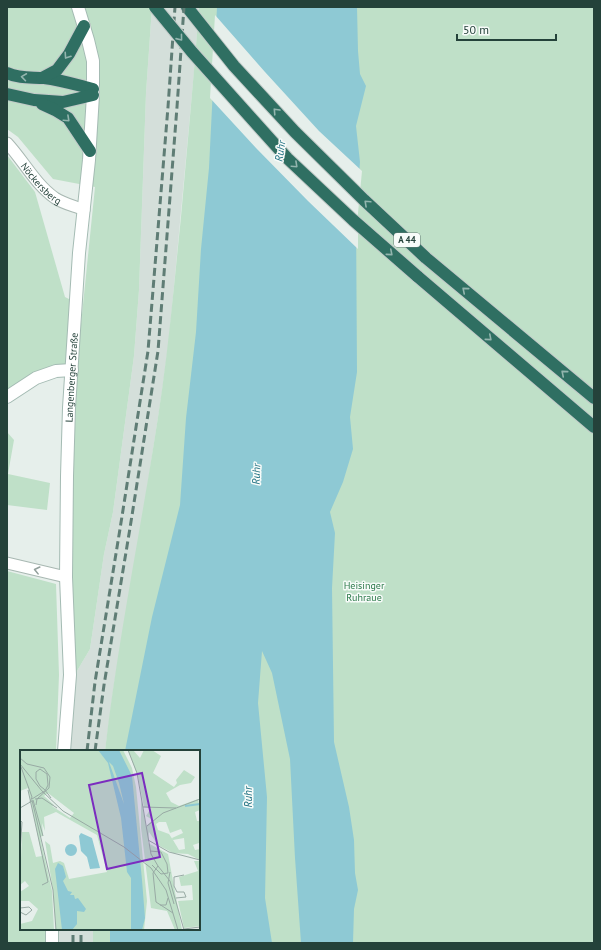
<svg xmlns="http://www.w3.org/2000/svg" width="601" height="950" font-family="'PT Sans',sans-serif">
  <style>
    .built { fill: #d4dfda }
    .green { fill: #bfe0c8 }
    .water { fill: #8ec9d4 }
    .pier { fill: #e6efeb }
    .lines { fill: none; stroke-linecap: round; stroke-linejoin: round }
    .street-casing { stroke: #a8b8b2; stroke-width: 13 }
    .secondary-casing { stroke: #a4bbb3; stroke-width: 14 }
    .highway-casing { stroke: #c2cac8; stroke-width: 14 }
    .street { stroke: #fff; stroke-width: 11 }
    .secondary { stroke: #fff; stroke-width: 12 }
    .highway { stroke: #2f6f62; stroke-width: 12 }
    .rail { stroke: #5f7d75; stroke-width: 3; stroke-dasharray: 8 4; stroke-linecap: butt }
    .highway-bridge-casing { stroke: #c2cac8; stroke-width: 14; stroke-linecap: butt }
    .highway-bridge { stroke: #2f6f62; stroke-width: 12 }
    .oneway { stroke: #93b5ae }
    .oneway2 { stroke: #92a09c }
    .labels { text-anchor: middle; stroke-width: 3; stroke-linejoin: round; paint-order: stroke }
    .shield { fill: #f7fbf9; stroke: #637a73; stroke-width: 1 }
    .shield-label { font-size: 9px; font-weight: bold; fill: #24423a }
    .street-label { font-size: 10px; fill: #24423a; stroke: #f7fbf9 }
    .park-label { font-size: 10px; fill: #2d7a4b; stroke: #f7fbf9 }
    .water-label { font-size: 11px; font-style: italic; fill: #1c6f80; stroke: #f7fbf9 }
    .inset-river { fill: none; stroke: #8ec9d4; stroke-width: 2 }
    .inset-road { fill: none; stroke: #98aaa4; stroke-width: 1 }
    .view { fill: #7b2cbf; fill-opacity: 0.15; stroke: #7b2cbf; stroke-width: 2 }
    .inset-edge { fill: none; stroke: #24423a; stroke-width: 2 }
  </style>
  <rect width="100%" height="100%" fill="#e6efeb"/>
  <!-- built -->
  <g class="built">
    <path d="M152,7H199L194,72L169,340L162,392L141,527L114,685L105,751H68L74,676L90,649L104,554L113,512L134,356L139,290L146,93Z"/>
    <path d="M55,929H93V943H54Z"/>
  </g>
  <!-- green -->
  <g class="green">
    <path d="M7,7H152L146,93L139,290L134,356L113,512L104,554L90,649L74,676L71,574L73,477L78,354L95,187L53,179L18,137L7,129Z"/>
    <path d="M199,7H594V943H93V929H199V751H105C119,630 145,510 162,390C170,332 175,275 181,217C187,147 194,77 199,7Z"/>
    <path d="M7,155L35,192L65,297L77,303L71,370L7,396Z"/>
    <path d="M7,432L14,440L8,474L50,483L47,510L7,505Z"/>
    <path d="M7,571L56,584L59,675L56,751H21V929H50L49,943H7Z"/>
  </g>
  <!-- water -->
  <path class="water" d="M217,7H357L358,51L360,74L366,86L356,126L360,162L356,213L357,372L350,417L353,449L343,482L330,512L335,533L332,588L334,742L349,807L354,840L355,873L358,890L354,909L353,943H301L295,858L290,759L272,673L262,651L258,703L267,797L265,898L272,943H110V929H199V751H125L152,617L180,505L186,418L196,332L201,249L209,168Z"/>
  <!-- pier -->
  <path class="pier" d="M215,15L265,72L319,131L362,171L358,213V249L308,201L256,148L210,98Z"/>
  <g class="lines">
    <!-- street casing -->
    <g class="street-casing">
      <g id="street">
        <path id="s1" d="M7,143C23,160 35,184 55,198C64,204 75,206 84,210"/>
        <path d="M7,563L66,577"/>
      </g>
    </g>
    <!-- secondary casing -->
    <g class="secondary-casing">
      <g id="secondary">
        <path d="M7,397L36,378L56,371L72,370"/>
        <path id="s2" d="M64,751L70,675L66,577L67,476L69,408L79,253L89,160L93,95V61L88,40L78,7"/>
        <path d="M52,943V929"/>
      </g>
    </g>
    <!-- highway casing -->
    <g class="highway-casing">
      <g id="highway">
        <path d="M187,7L234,66L295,132L364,200L426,258L594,398"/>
        <path d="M7,73C20,79 31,77 44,78C61,80 77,85 93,89"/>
        <path d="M42,78L57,70L69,54L84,26"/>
        <path d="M7,94L34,100L63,102L93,95"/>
        <path d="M42,104L55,110L68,118L90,151"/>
        <path d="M417,276L594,427"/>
      </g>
    </g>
    <!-- street -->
    <use href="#street" class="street"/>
    <!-- secondary -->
    <use href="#secondary" class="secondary"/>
    <!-- highway -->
    <use href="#highway" class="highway"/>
    <!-- rail -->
    <g class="rail">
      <path d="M87,751L95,682L120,529L148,351L168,107L175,7"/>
      <path d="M95,751L104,685L130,528L158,351L177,107L184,7"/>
      <path d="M73,943V929"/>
      <path d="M81,943V929"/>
    </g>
    <!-- highway-bridge casing -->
    <g class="highway-bridge-casing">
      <path id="highway-bridge" d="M155,7L192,52L287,158L353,220L417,276"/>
    </g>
    <!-- highway-bridge -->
    <use href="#highway-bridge" class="highway-bridge"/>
  </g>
  <!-- one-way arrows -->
  <defs><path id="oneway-chevron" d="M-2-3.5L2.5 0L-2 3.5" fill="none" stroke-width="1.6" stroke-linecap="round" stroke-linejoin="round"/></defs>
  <g class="oneway">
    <use href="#oneway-chevron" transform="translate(180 38) rotate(51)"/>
    <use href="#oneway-chevron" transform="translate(67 56) rotate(124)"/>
    <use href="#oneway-chevron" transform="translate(24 77) rotate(-172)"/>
    <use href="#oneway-chevron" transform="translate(276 111) rotate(-133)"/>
    <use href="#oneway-chevron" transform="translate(67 119) rotate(43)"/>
    <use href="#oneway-chevron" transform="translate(295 165) rotate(43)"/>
    <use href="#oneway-chevron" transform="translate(367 203) rotate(-137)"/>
    <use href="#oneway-chevron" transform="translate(390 253) rotate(41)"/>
    <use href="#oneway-chevron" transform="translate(465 290) rotate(-140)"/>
    <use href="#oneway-chevron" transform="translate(489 338) rotate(41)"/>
    <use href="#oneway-chevron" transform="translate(564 373) rotate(-140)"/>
  </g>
  <use class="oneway2" href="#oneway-chevron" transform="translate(37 570) rotate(-166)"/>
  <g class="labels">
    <!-- shield labels -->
    <rect class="shield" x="394" y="233" width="26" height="14" rx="3"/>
    <g class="shield-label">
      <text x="407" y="243">A 44</text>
    </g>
    <!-- street labels -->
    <g class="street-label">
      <text dy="4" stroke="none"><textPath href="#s1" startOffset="53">Nöckersberg</textPath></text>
      <text dy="4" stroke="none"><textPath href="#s2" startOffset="374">Langenberger Straße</textPath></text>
    </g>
    <!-- park labels -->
    <g class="park-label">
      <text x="364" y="589">Heisinger<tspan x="364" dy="12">Ruhraue</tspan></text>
    </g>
    <!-- water labels -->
    <g class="water-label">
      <text transform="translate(280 151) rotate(-81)" y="4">Ruhr</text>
      <text transform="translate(256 474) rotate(-88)" y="4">Ruhr</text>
      <text transform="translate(248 797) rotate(-90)" y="4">Ruhr</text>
    </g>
  </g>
  <!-- overview -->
  <g transform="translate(20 750)">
    <rect width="180" height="180" fill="#e6efeb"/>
    <path d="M0,0H103L112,18L116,37L127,151L124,180H36L33,140L25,91L30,95L33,113L40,111L44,113L49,129L87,122L77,85L36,62L24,67L25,81L22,73L23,86L20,87L32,141L34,180H0V174L12,171L18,159L9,151H0V142L9,136L5,131L0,135L2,82H9L16,107L22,106L8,38L0,41ZM28,43L54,63L50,68L32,56L34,55L24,46ZM108,0H113L120,8L124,0H132L141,6L133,23L154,37L157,33L156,30L164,20L175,27L171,33L160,35L146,43L151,52L159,56L178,49L180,60L175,62L177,71H180V96L179,93L173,95L175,100L180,99V110L168,104L153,103L138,95L129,82L128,93L148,104L162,180H155L147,161L131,158L121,78V49L126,76L133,70L126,66L131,58L124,57L118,27ZM139,72H146L150,83L161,79L163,83L152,88L153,90L149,84L138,80L136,74ZM164,88L165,99L159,100L153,90ZM174,111H180V176L164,178L158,151L173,150L172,135L161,136L159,127L178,121Z" fill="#bfe0c8" fill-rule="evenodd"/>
    <path d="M78,0H99L112,26L122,130L125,168L122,180H111V128L107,122L101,68L88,13ZM89,12L93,16L99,33L104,54ZM61,83L72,88L80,118L70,119L67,107L61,101L59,86ZM45 100a6 6 0 1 1 12 0a6 6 0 1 1-12 0ZM38,113L43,116L46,127L43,131L48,141L52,142L50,145H54L55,149L58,148L66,159L64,162L57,161V174L52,180H42L35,119Z" fill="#8ec9d4" fill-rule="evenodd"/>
    <path class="inset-river" d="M165,56L180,54"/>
    <path class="inset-road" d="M108,0L117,23L131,104L138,116M0,8L7,14L24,18L30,27L29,38L17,49L16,55M0,14L22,41L43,61L104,97L131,118L146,140L158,180M1,17L12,47L10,52M8,40L28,132L22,135M12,49L23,42L25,41L28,35L27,24L20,19L16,22V29L20,36L24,39L28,44L31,48M15,49L22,48L37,58M12,50L33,140L36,180M13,50L23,86M123,57L156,58M0,58L12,51M0,70L2,72L0,102M127,76L143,63L180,49M128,90L149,102L180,110M130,101L141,102L147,114L148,123L141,124L132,115M138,116L150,131L164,180M138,116L133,123L136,152L153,163M150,122L148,133L154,154M156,148L166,147L164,142H157L154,136V127L164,125M140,155H146L148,148M0,158L9,157L12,160L6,165L0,162M164,179L180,177"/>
    <path class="view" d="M122,23L140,107L87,119L69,35Z"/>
    <rect width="180" height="180" class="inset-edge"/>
  </g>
  <!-- border -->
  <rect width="601" height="950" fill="none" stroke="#24423a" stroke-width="16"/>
  <!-- scale -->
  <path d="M457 34v6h99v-6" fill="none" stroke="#24423a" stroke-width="2"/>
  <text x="463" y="34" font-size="12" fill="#24423a" stroke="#f7fbf9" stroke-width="3" paint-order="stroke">50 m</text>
</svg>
